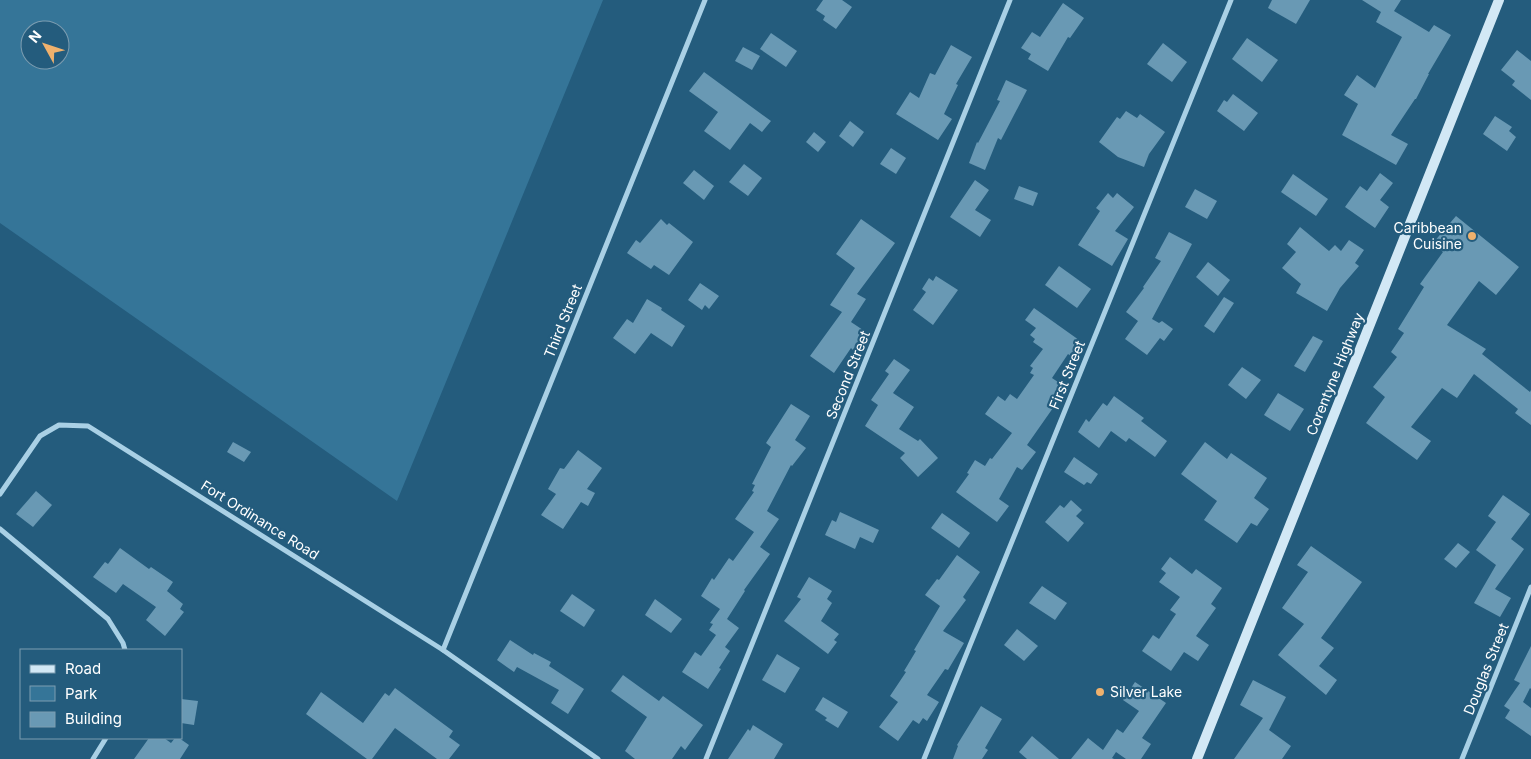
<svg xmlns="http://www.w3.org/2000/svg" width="1531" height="759" font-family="Inter,sans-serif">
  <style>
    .green { fill: #357598; fill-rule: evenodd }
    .building { fill: #6999b4 }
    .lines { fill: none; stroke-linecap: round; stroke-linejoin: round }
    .minor { stroke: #a9d0e5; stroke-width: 5 }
    .secondary { stroke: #d2e8f5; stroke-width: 10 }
    .poi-dot { fill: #efb16d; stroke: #245c7d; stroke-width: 2 }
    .labels { text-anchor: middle; stroke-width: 4.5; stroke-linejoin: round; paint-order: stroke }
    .poi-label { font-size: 14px; fill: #fff; stroke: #245c7d; text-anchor: end }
    .street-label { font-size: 14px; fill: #fff; stroke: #245c7d }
  </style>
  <rect width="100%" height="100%" fill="#245c7d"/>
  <!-- green -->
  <path class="green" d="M0,0H603L397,501L0,223ZM30,30H60V60H30Z"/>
  <!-- building -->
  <g class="building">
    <path d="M823,0H842L852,7L836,29L823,20L825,16L816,10Z"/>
    <path d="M1272,0H1310L1296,24L1268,8Z"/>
    <path d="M1362,0H1401L1394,11L1429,32L1434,25L1451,35L1428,74H1429L1416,99H1415L1391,135L1408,144L1396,165L1342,135L1358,104L1344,95L1357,75L1375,88L1402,37L1376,22L1381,12Z"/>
    <path d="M1063,3L1084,18L1070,38L1068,37L1048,71L1028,59L1031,54L1021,48L1032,32L1040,37Z"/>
    <path d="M771,33L797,51L786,67L760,49Z"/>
    <path d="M1247,38L1278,60L1262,82L1232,59Z"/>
    <path d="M1163,43L1187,62L1172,82L1147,64Z"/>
    <path d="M951,45L972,57L956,84L958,85L944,114L952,119L938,140L896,114L910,92L919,98L930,73L935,75Z"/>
    <path d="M743,47L760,56L752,70L735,61Z"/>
    <path d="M1517,50L1531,61V100L1512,85L1515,81L1501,70Z"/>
    <path d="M704,72L771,121L762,132L750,123L730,150L704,131L718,112L689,91Z"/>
    <path d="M1006,80L1027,90L1001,140L998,138L985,170L969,163L977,142L978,143L1000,101L997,100Z"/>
    <path d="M1233,94L1258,113L1244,131L1217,111L1224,100L1227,102Z"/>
    <path d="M1126,111L1137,118L1140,114L1165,132L1149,154L1144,167L1118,157L1099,142L1117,117L1120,119Z"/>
    <path d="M1495,116L1512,127L1509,131L1516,137L1507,151L1483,134Z"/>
    <path d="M850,121L864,132L853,147L839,136Z"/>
    <path d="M814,132L826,142L818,152L806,142Z"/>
    <path d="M891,148L906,158L896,174L880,164Z"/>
    <path d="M744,164L762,178L748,196L729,182Z"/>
    <path d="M694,170L714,186L704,200L683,183Z"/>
    <path d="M1380,173L1393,183L1380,200L1389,207L1375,228L1345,207L1360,186L1367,191Z"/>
    <path d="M1293,174L1328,199L1316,216L1281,192Z"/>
    <path d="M975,180L989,190L975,210L991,220L980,237L950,217Z"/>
    <path d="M1019,186L1038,193L1033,206L1014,199Z"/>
    <path d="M1195,189L1217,201L1207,219L1185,207Z"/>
    <path d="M1108,193L1113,198L1117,193L1134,207L1115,231L1128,239L1112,266L1078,245L1100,211L1096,208Z"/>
    <path d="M1456,216L1519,267L1496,295L1479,281L1447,325L1486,349L1482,354L1530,392L1531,390V425L1515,413L1518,409L1474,374L1457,398L1442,388L1411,427L1431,441L1417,460L1366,423L1385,397L1373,387L1397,357L1391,352L1404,333L1398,329L1424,287L1420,284L1443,252L1433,243Z"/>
    <path d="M661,219L667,225L669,223L693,242L669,275L654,265L651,269L627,253L636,240L640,243Z"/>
    <path d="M861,219L895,243L857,294L866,299L851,322L866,332L853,350L851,348L834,373L810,356L842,312L830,305L855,268L836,254Z"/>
    <path d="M1300,227L1329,251L1335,245L1341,251L1349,240L1364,250L1355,263L1359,266L1340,288L1327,311L1296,293L1301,284L1282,268L1296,252L1287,244Z"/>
    <path d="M1169,232L1192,244L1152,319L1159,323L1162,321L1173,329L1164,341L1160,338L1147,355L1125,339L1138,321L1126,312L1144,288L1143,287L1161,261L1155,258Z"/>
    <path d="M1208,262L1230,280L1218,296L1196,277Z"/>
    <path d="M1059,266L1091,289L1077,308L1045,285Z"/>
    <path d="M936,276L958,290L933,325L913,310L926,292L922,289L929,278L933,281Z"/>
    <path d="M700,283L719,296L709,309L705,305L702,310L688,300Z"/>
    <path d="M1224,297L1234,303L1214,333L1204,326Z"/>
    <path d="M647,299L662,308L661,310L685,326L672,347L651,333L635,354L613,338L627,319L633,323Z"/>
    <path d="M1034,308L1086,345L1076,360L1068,354L1052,378L1067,388L1027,445L1036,452L1022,470L1017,467L999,499L1009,506L997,522L956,492L969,474L967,473L975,460L985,466L990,458L992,459L1012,433L985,414L998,396L1005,401L1010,394L1017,399L1034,375L1030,373L1033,368L1030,366L1043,349L1033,342L1035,339L1030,335L1036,328L1025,320Z"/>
    <path d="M1313,336L1323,341L1305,372L1294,366Z"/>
    <path d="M894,359L910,370L893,393L914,407L899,429L918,441L920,439L938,458L918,477L900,458L905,453L865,426L878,405L871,400L889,374L885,371Z"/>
    <path d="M1242,367L1261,380L1246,399L1228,385Z"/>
    <path d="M1278,393L1304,409L1290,431L1264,415Z"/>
    <path d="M1114,396L1144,418L1141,421L1167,441L1155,457L1129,438L1126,442L1111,431L1099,448L1078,432L1086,419L1089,422L1103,403L1107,406Z"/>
    <path d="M791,404L810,416L795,440L806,448L792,466L791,465L767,511L779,519L760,547L770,554L744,590L745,591L727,619L739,628L725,647L730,651L719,668L721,669L708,689L682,672L695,652L701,656L716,635L709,630L713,624L710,623L720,609L701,596L712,578L714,580L729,558L733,561L754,532L735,519L754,492L752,491L755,485L752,484L771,447L766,443Z"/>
    <path d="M233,442L251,452L244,462L227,452Z"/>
    <path d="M1205,442L1227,459L1231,453L1267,478L1254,498L1269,509L1257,526L1251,523L1237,543L1204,520L1217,501L1181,474Z"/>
    <path d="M578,450L602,468L587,489L595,493L588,506L581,502L563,529L541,515L556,494L548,489L560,468L564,469Z"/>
    <path d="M1074,457L1098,474L1091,484L1087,482L1084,485L1064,472Z"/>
    <path d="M36,491L52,505L33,527L16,514Z"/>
    <path d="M1503,495L1530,514L1511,539L1524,549L1495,589L1511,598L1500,617L1474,603L1496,565L1476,550L1496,522L1488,516Z"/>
    <path d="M1071,500L1082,510L1076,516L1084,523L1068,542L1045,522L1060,505L1064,508Z"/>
    <path d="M840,512L879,530L873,543L860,537L855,549L825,535L832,520L836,522Z"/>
    <path d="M942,513L970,533L959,548L931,528Z"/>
    <path d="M1458,543L1470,552L1456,568L1444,559Z"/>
    <path d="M1311,546L1362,582L1321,638L1334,648L1319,666L1337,680L1326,695L1278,655L1304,624L1282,608L1308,572L1297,565Z"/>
    <path d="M120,548L149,569L151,567L173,582L167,591L183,604L180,609L184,612L165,636L146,620L156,607L123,584L116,593L93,577L105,562L108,564Z"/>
    <path d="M957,555L980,572L963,597L966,600L943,631L964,643L948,670L945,669L927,695L939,702L927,721L923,718L919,724L913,720L898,741L879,727L898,702L890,696L906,672L904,671L916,651L914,650L940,606L925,595L937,579L939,580Z"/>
    <path d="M1170,557L1192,574L1196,569L1222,588L1211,604L1216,608L1196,636L1209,645L1198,661L1184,652L1171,671L1142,651L1153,635L1159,639L1176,614L1170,610L1180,597L1159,582L1166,573L1161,569Z"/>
    <path d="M809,577L832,591L827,599L832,603L821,621L839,634L834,640L837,642L828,654L784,621L801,599L797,597Z"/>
    <path d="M1042,586L1067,603L1055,620L1029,603Z"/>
    <path d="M572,594L595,610L584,627L560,611Z"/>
    <path d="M655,599L682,619L671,633L645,615Z"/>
    <path d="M1017,629L1038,646L1024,661L1004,645Z"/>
    <path d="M510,640L533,655L534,653L551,662L549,666L584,689L568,714L551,703L559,690L517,667L514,672L497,660Z"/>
    <path d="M1531,646V689L1530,688L1523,702L1531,708V736L1505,718L1510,710L1504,706L1520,683L1514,680Z"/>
    <path d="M777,654L800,668L785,693L762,680Z"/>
    <path d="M623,675L659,701L663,696L703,725L685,750L681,746L672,759H635L625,751L647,717L611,691Z"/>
    <path d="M1253,680L1286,697L1269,730L1291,746L1282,759H1234L1263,718L1240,705Z"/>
    <path d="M1135,682L1166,703L1142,738L1151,744L1141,759H1126L1116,752L1112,758L1114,759H1071L1088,738L1103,750L1117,729L1123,733L1139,711L1123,700Z"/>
    <path d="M395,688L453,731L449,737L460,745L449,759H437L395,728L372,759H367L306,714L321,692L363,723L385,693L389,696Z"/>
    <path d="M823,697L848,712L838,728L825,720L827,718L815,710Z"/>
    <path d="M181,699L198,701L194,725L181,723Z"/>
    <path d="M981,706L1002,719L985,748L988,750L982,759H953L958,746L957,745Z"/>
    <path d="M753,725L783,744L774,759H728L748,729L750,731Z"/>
    <path d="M1032,736L1059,759H1027L1019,752Z"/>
    <path d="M149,738H164L171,743L175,738H179L189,745L180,759H134Z"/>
  </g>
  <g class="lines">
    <!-- minor -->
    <g class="minor">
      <path d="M0,494L40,436L59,425L88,426L443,650L598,759"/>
      <path d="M0,529L108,619L123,643L125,650"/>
      <path d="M443,650L705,0"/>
      <path d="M93,759L106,738"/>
      <path d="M706,759L1010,0"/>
      <path d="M924,759L1231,0"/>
      <path d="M1462,759L1531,587"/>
    </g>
    <!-- secondary -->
    <path class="secondary" d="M1197,759L1499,0"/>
  </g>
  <!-- markers -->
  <g class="poi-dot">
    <circle cx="1472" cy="236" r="5"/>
    <circle cx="1100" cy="692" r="5"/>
  </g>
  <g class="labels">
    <!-- poi labels -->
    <g class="poi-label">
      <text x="1462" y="233">Caribbean<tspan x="1462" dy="16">Cuisine</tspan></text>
      <text x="1110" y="697" text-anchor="start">Silver Lake</text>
    </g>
    <!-- street labels -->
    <g class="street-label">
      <text transform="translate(563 321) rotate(-68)" y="5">Third Street</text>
      <text transform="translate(1335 374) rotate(-68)" y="5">Corentyne Highway</text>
      <text transform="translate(848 375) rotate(-68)" y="5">Second Street</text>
      <text transform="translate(1067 375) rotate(-68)" y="5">First Street</text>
      <text transform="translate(260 520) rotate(32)" y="5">Fort Ordinance Road</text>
      <text transform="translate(1486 669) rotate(-68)" y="5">Douglas Street</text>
    </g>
  </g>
  <!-- legend -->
  <rect x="20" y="649" width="162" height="90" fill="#245c7d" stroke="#7c9db1"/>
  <rect x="30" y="665" width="25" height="8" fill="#d2e8f5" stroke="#7c9db1"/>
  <text x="65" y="674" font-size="15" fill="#ffffff">Road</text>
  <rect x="30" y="686" width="25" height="15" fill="#357598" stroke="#7c9db1"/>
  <text x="65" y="699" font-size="15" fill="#ffffff">Park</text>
  <rect x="30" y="712" width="25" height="15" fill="#6999b4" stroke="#7c9db1"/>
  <text x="65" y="724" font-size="15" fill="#ffffff">Building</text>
  <!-- north arrow -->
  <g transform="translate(45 45) rotate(310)"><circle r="24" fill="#245c7d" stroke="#7c9db1"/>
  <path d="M0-4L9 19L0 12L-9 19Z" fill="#efb16d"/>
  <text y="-8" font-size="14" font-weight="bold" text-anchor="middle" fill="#ffffff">N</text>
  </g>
</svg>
